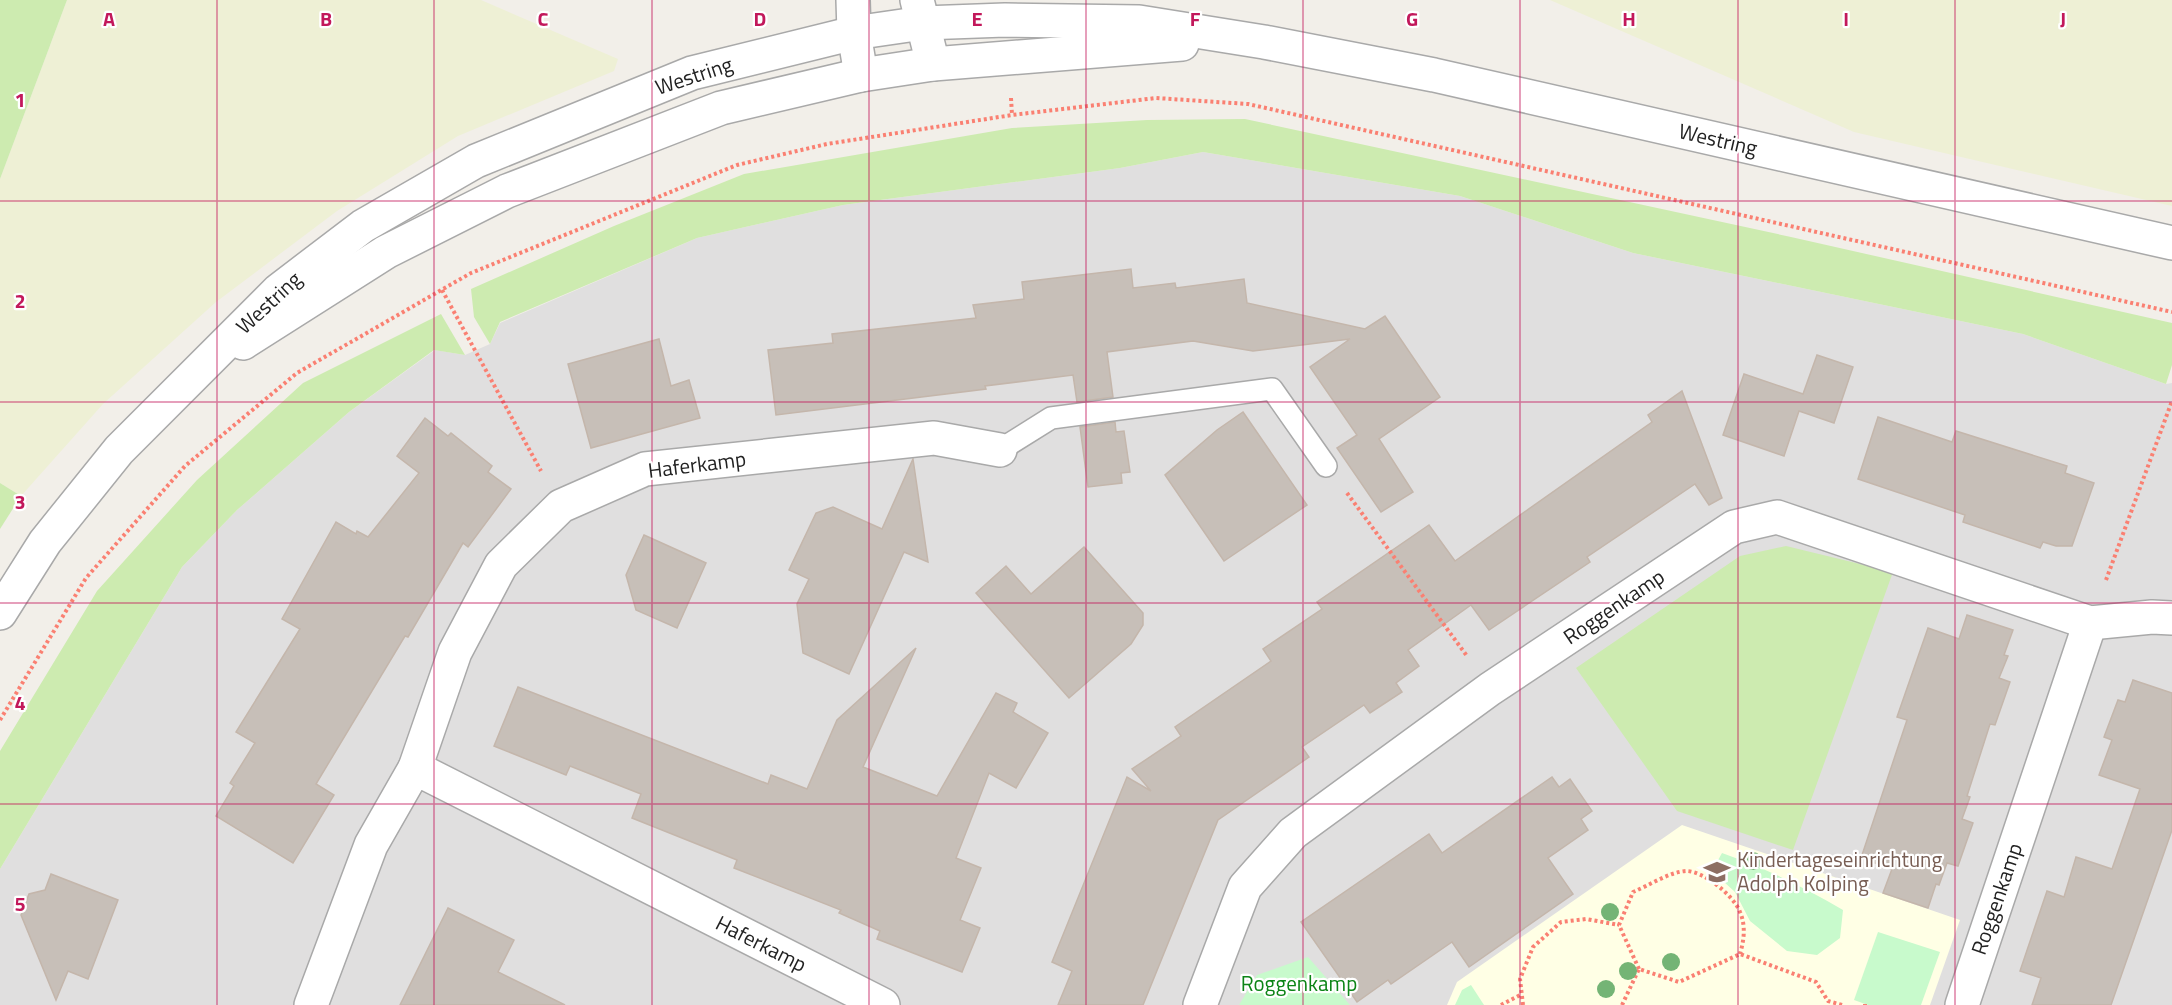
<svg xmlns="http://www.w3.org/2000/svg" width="2172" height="1005" font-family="'Titillium Web',sans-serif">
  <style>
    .residential { fill: #e0dfdf }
    .education { fill: #ffffe5 }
    .farmland { fill: #eef0d5 }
    .grass { fill: #cdebb0 }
    .park { fill: #c8facc }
    .building { fill: #c7bfb8; stroke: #c4b6ab; stroke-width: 1.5 }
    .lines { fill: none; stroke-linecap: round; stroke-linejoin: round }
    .service-casing { stroke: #a9a9a9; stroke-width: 24 }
    .minor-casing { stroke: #a9a9a9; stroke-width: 36 }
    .tertiary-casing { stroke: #a9a9a9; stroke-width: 36 }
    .path { stroke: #fa8072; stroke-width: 4; stroke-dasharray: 3 3; stroke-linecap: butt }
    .service { stroke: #fff; stroke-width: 21 }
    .minor { stroke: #fff; stroke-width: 33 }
    .tertiary { stroke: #fff; stroke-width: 33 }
    .tree { fill: #74b475 }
    .grid { fill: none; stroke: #c2185b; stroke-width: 1.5; stroke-opacity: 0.55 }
    .labels { text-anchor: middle; stroke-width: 4.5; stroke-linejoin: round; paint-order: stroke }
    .street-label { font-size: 21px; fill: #222; stroke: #fff }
    .education-label { font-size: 21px; fill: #785e54; stroke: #fff; text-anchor: start }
    .park-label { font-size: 21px; fill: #0c8416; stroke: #fff }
    .grid-label { font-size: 20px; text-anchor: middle; font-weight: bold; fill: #c2185b; stroke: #fff; stroke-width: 4.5; stroke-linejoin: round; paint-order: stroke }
  </style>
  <rect width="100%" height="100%" fill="#f2efe9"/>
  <!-- residential -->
  <path class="residential" d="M1203,152L1460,196L1633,253L2023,334L2166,384L2172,383V1005H0V869L182,567L237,510L349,412L435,350L465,355L490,344L500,323L697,238L843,205L1120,168Z"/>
  <!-- education -->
  <path class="education" d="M1682,825L1960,920L1930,1005H1447L1457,982Z"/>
  <!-- farmland -->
  <g class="farmland">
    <path d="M67,0H481L618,59L614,71L458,136L337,211L216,302L103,404L21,496L0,483V179Z"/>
    <path d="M1550,0H2172V206L1854,132Z"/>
  </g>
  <!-- grass -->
  <g class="grass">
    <path d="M0,0H67L0,179Z"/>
    <path d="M1245,119L1791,237L2172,323V365L2166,384L2023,334L1633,253L1460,196L1203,152L1120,168L843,205L697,238L500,322L490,344L474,317L471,289L614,226L744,174L1012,128L1147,120Z"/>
    <path d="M441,314L465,355L434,350L349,412L237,510L182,567L0,869V751L97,591L197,480L303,383Z"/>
    <path d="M0,483L21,496L0,529Z"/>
    <path d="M1786,546L1893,572L1793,850L1677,811L1576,668L1740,556Z"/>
  </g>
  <!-- park -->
  <g class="park">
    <path d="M1722,853C1765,868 1804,887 1843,910L1840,938L1817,955L1787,951L1750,921L1735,892L1712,871Z"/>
    <path d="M1878,932L1940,952L1921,1005H1868L1854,1000Z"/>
    <path d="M1308,957L1350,1005H1239L1257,975Z"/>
    <path d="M1471,985L1484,1005H1455L1462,990Z"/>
  </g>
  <!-- building -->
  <g class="building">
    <path d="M1131,269L1133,288L1175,283L1176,288L1244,279L1247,303L1365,329L1385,316L1440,397L1379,439L1413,492L1381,512L1337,448L1357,435L1310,367L1350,339L1253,351L1193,341L1107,352L1113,397L1077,402L1073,375L985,386L986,389L776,415L768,350L833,343L832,334L976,318L973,305L1024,299L1022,282Z"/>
    <path d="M659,339L671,386L689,380L700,418L591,448L568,364Z"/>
    <path d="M1817,355L1853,367L1834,423L1799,411L1784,456L1723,435L1744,374L1803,394Z"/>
    <path d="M1682,391L1722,498L1709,505L1695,484L1587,557L1590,562L1489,630L1471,605L1408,650L1419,666L1396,683L1402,692L1370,713L1364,705L1302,747L1309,757L1218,820L1143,1005H1058L1072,971L1052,962L1127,777L1151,791L1132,769L1181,736L1175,727L1271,661L1263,649L1322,609L1317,602L1429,525L1455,561L1652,422L1648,415Z"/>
    <path d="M1243,412L1307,505L1224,561L1165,475L1217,430Z"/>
    <path d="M1878,417L1952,442L1956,431L2067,466L2065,473L2094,483L2072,546H2056L2043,542L2040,548L1963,522L1965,515L1858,479Z"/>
    <path d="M425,418L448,436L451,433L492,466L488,472L511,489L468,547L463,543L408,637L405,636L316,784L334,795L293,863L216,816L234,786L230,783L255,743L236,732L300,629L282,619L336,522L356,534L357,531L368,537L419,473L397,456Z"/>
    <path d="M1115,422L1116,432L1124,431L1130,472L1121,473L1122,483L1088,487L1080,427Z"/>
    <path d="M913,459L928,562L904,552L849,674L803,653L797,604L809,579L789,570L816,513L833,507L882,529Z"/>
    <path d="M644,535L706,563L677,628L636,610L626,575Z"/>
    <path d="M1084,547L1143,613V625L1131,644L1069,698L976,593L1006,566L1031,594Z"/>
    <path d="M1967,615L2013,630L2004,655L2008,656L1999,678L2010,682L1995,725L1990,724L1967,796L1970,797L1962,819L1973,823L1958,866L1947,863L1939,885L1936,884L1928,908L1883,893L1892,869L1861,858L1907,720L1897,717L1928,628L1959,639Z"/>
    <path d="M916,648L863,767L937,796L996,693L1017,703L1013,712L1048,733L1016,788L989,773L956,858L981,868L960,920L980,928L962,972L877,939L880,931L839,913L841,910L734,868L737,860L632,818L641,794L570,766L566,775L494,746L518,687L768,784L771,775L807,789L837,720Z"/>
    <path d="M2133,680L2172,693V830L2111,1005H2032L2041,978L2020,971L2047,891L2064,897L2076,857L2112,869L2140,789L2099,775L2112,740L2104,737L2118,700L2125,702Z"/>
    <path d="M1552,777L1559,787L1570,779L1592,811L1581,819L1588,830L1548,858L1573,894L1469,967L1452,942L1391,984L1388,980L1357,1002L1301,922L1429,834L1442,853Z"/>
    <path d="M51,874L118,900L88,979L68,971L56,1000L21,915L29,894L45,890Z"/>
    <path d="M448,908L514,940L498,972L565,1005H400Z"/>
  </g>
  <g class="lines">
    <!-- service casing -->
    <g class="service-casing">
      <path id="service" d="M1000,450L1051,418L1272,389L1326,466"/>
    </g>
    <!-- minor casing -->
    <g class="minor-casing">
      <g id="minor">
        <path d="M853,0L854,33L861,75"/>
        <path d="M917,0L933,64"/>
        <path d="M2090,623L2152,617L2172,618"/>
        <path d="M415,768L455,652L501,565L561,506L645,469L934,438L1000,450"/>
        <path d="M311,1005L371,845L415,768L883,1005"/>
        <path d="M1200,1005L1245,887L1293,833L1490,689L1734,527L1777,517L2090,623L1962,1005"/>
      </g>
    </g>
    <!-- tertiary casing -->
    <g class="tertiary-casing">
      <g id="tertiary">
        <path d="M243,343L386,252L507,191L721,108L861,75L933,64L1182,44"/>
        <path d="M0,613L45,542L119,450L279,290L363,226L476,161L692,73L854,33L923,23L1005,20L1139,22L1264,42L1434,75L2172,243"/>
      </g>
    </g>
    <!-- path -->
    <g class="path">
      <path d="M1011,98L1012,115"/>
      <path d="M442,290L541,471"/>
      <path d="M1347,493L1467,656"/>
      <path d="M2106,580L2172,401"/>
      <path d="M0,720L86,578L185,466L297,373L471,273L737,165L827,144L1012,115L1156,98L1248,104L2172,312"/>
      <path d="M1639,969L1619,925L1633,892C1648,886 1669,872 1686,871C1704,871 1734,896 1740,912C1746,926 1744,940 1740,954"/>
      <path d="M1501,1005L1522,994"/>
      <path d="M1523,1005L1520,979L1533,947L1561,922L1586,919L1619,925"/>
      <path d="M1622,1005L1639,969L1679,982L1740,954L1816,982L1828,1001L1842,1005"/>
      <path d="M1865,1005V1004"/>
    </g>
    <!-- service -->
    <use href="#service" class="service"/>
    <!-- minor -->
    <use href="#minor" class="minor"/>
    <!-- tertiary -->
    <use href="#tertiary" class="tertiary"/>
  </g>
  <!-- trees -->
  <g class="tree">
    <circle cx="1753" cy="861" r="9"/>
    <circle cx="1610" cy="912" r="9"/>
    <circle cx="1671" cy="962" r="9"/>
    <circle cx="1628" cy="971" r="9"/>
    <circle cx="1606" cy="989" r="9"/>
  </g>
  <!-- grid -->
  <path class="grid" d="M217,0V1005M434,0V1005M652,0V1005M869,0V1005M1086,0V1005M1303,0V1005M1520,0V1005M1738,0V1005M1955,0V1005M0,201H2172M0,402H2172M0,603H2172M0,804H2172"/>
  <!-- icons -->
  <defs>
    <g id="school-bare" transform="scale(2.07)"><path d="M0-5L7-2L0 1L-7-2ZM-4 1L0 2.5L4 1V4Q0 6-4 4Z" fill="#8d6e63" stroke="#fff" stroke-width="2.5" paint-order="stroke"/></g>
  </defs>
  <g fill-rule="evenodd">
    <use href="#school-bare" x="1717" y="872"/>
  </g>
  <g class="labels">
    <!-- street labels -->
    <g class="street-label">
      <text transform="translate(694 76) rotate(-18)" y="7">Westring</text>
      <text transform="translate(1718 140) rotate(13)" y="7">Westring</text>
      <text transform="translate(269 303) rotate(-43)" y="7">Westring</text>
      <text transform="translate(697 465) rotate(-7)" y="7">Haferkamp</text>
      <text transform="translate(1614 607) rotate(-34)" y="7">Roggenkamp</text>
      <text transform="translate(1997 899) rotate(-71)" y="7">Roggenkamp</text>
      <text transform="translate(761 944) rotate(27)" y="7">Haferkamp</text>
    </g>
    <!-- education labels -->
    <g class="education-label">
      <text x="1737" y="867">Kindertageseinrichtung<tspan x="1737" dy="24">Adolph Kolping</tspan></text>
    </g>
    <!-- park labels -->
    <g class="park-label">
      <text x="1299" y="991">Roggenkamp</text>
    </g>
  </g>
  <g class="grid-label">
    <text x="109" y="26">A</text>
    <text x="326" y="26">B</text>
    <text x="543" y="26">C</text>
    <text x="760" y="26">D</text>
    <text x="977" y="26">E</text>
    <text x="1195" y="26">F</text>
    <text x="1412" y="26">G</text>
    <text x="1629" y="26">H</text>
    <text x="1846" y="26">I</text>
    <text x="2063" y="26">J</text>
    <text x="20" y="107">1</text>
    <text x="20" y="308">2</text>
    <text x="20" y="509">3</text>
    <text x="20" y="710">4</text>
    <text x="20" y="911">5</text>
  </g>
</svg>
